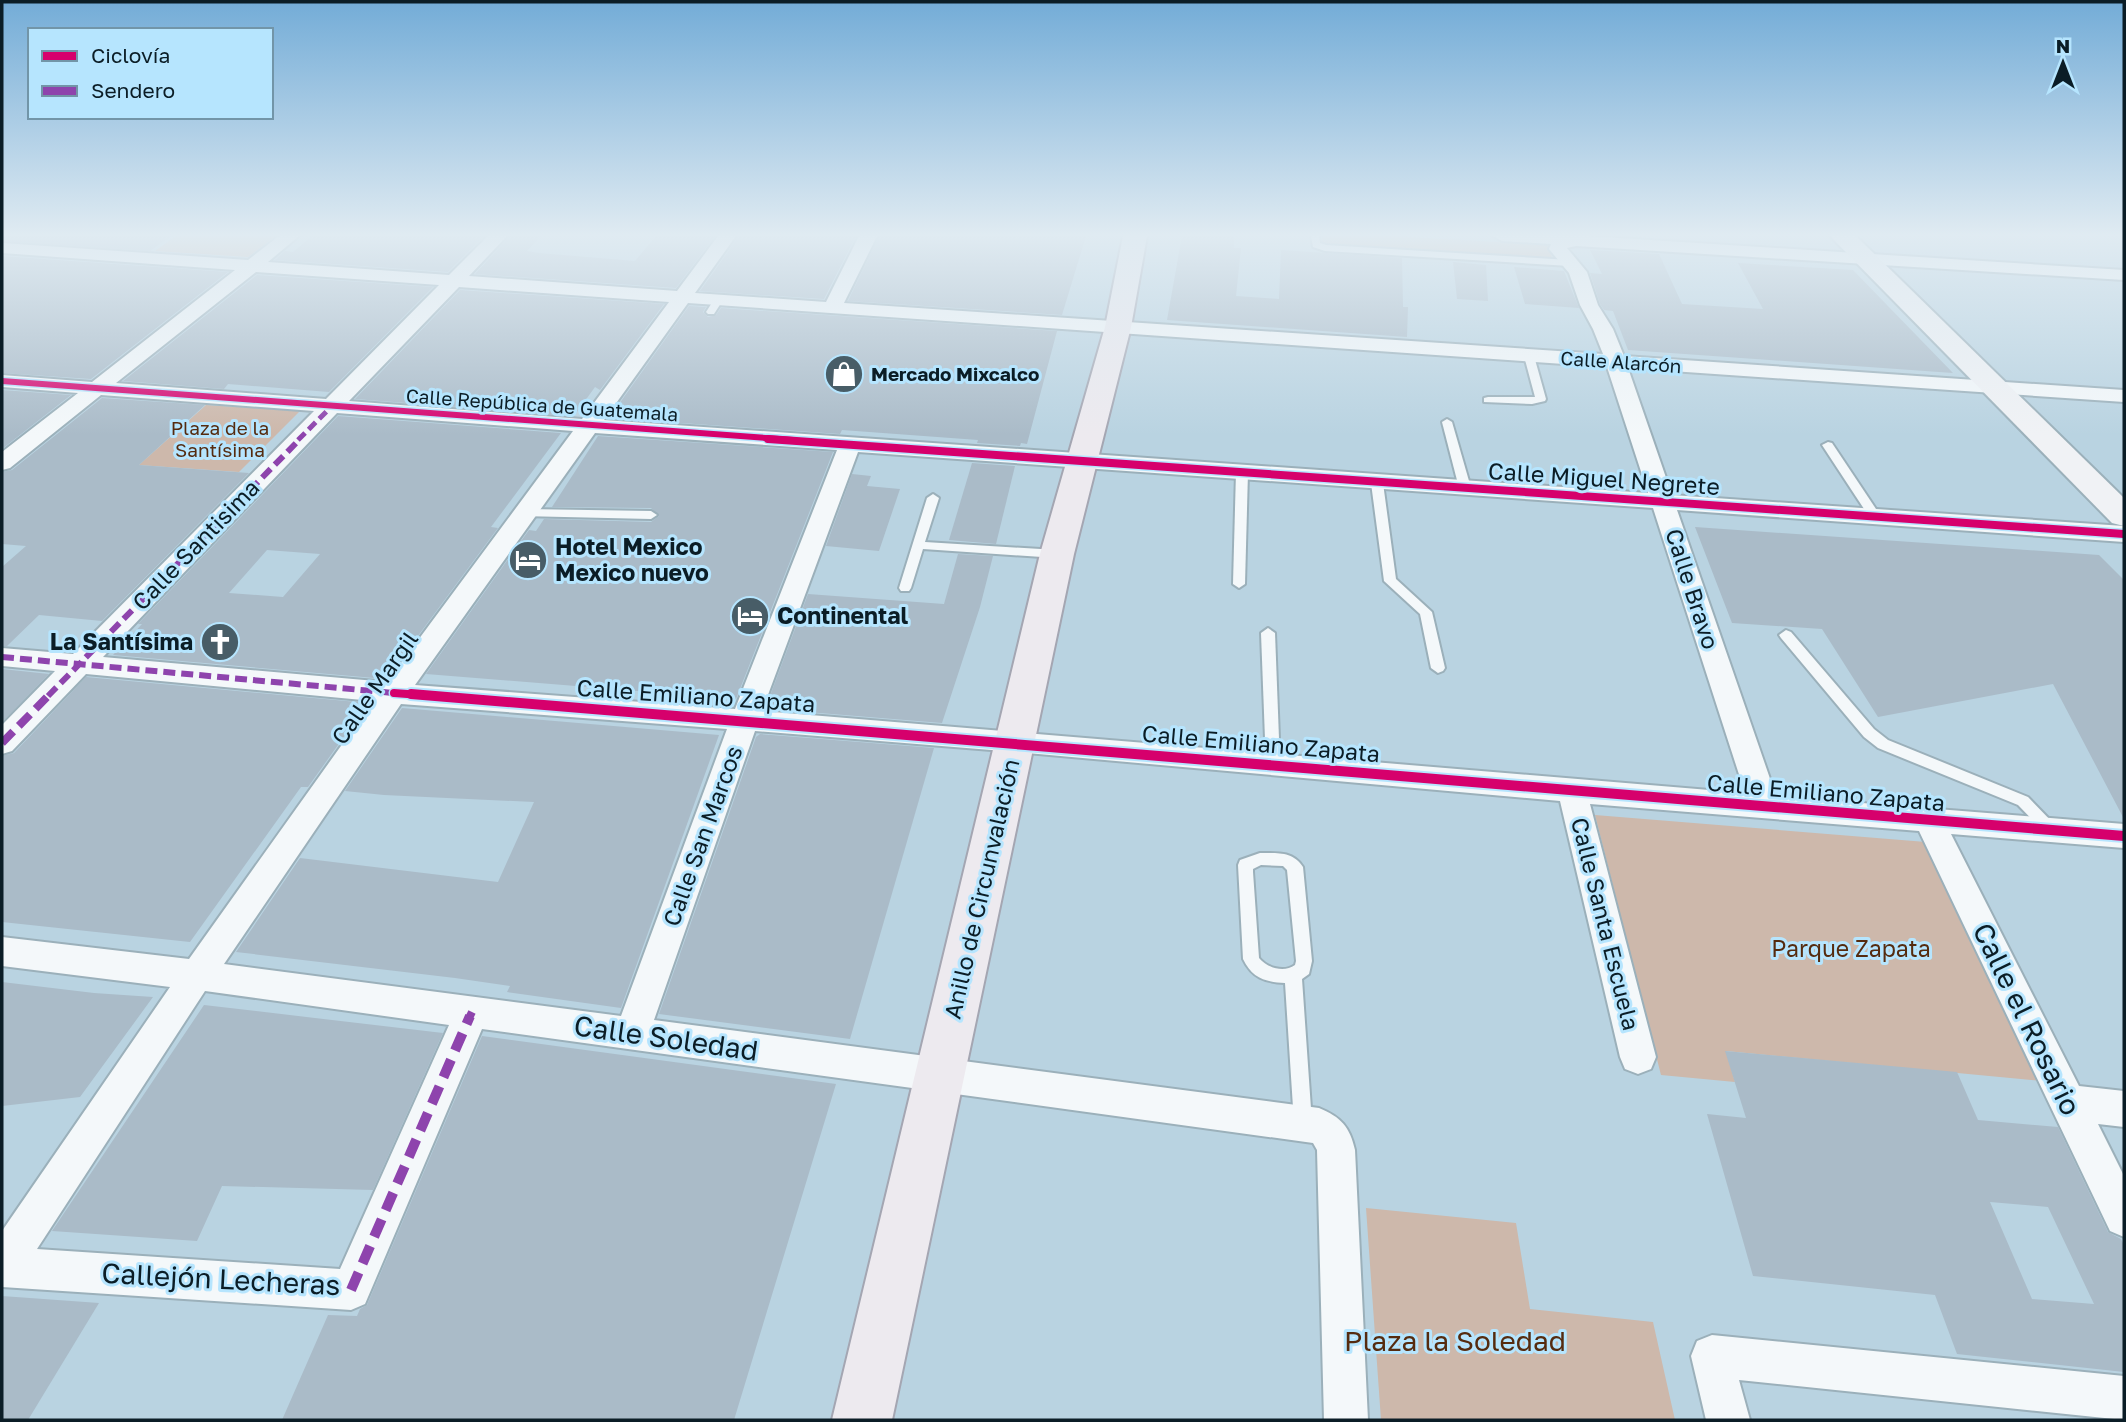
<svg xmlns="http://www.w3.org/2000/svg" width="2126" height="1422" font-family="'Golos Text',sans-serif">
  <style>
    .green { fill: #cdb8ab }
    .building { fill: #aabbc8; fill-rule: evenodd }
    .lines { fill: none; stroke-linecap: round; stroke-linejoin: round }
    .lane-casing { stroke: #9bb0ba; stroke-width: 4 }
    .street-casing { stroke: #9bb0ba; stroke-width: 4 }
    .secondary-casing { stroke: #9bb0ba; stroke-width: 4 }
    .primary-casing { stroke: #a4a6b2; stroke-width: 4 }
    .lane { fill: #f4f8fa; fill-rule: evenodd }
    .street { fill: #f4f8fa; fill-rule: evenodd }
    .secondary { fill: #f0f2f5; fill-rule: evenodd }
    .primary { fill: #edeaef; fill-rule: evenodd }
    .quiet-far3 { stroke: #8e44ad; stroke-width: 5; stroke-dasharray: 10 5; stroke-linecap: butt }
    .quiet-far2 { stroke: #8e44ad; stroke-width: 6; stroke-dasharray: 12 6; stroke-linecap: butt }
    .quiet-far1 { stroke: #8e44ad; stroke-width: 8; stroke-dasharray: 16 8; stroke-linecap: butt }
    .quiet { stroke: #8e44ad; stroke-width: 10; stroke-dasharray: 19 10; stroke-linecap: butt }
    .cycleway-far2-casing { stroke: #b6e5fe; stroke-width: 9 }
    .cycleway-far1-casing { stroke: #b6e5fe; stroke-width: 11 }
    .cycleway-casing { stroke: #b6e5fe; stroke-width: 14 }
    .cycleway-far2 { stroke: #d6006c; stroke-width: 6 }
    .cycleway-far1 { stroke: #d6006c; stroke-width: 8 }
    .cycleway { stroke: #d6006c; stroke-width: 10 }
    .labels { text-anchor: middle; stroke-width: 6; stroke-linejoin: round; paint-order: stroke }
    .far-street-label { font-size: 19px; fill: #0b1d26; stroke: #b6e5fe }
    .far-poi-label { font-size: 19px; font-weight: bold; fill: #0b1d26; stroke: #b6e5fe; text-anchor: start }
    .far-park-label { font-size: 19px; fill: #552b0f; stroke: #b6e5fe }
    .street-label { font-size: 23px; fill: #0b1d26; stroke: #b6e5fe }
    .poi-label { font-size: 23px; font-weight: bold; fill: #0b1d26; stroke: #b6e5fe; text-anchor: start }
    .park-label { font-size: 23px; fill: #552b0f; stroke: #b6e5fe }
    .near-street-label { font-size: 28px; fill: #0b1d26; stroke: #b6e5fe }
    .near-park-label { font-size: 28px; fill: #552b0f; stroke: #b6e5fe }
  </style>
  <rect width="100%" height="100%" fill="#b9d3e1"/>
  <!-- green -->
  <g class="green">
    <path d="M176,236H276L248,257L155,251Z"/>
    <path d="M1322,236H1394L1547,245L1553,260L1322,244Z"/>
    <path d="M206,405L300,411L239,472L139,465Z"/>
    <path d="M1595,815L1926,842L2042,1081L1726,1051L1735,1082L1661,1075Z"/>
    <path d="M1366,1208L1516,1223L1530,1309L1653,1322L1675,1420H1381Z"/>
  </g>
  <!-- building -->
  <g class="building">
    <path d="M2,236H171L150,251L2,241Z"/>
    <path d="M312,236H484L448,272L275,260L285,251L293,252Z"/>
    <path d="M510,236H541L527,251L539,253L635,261L656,236H715L676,288L475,274Z"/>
    <path d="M739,236H856L824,299L700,291Z"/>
    <path d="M879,236H1086L1062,315L848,301Z"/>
    <path d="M1182,236H1234V248H1241L1236,296L1279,299L1281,250L1402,258L1403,307H1408L1407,337L1167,320Z"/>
    <path d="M1590,250L1659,254L1682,304L1763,309L1738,263L1853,270L1953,373L1628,350L1613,311L1604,310L1600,304L1590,273L1602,274Z"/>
    <path d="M2,256L228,272L91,379L2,373Z"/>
    <path d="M1453,262L1486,265L1488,301L1457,299Z"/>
    <path d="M1514,267L1564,271L1579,308L1525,304Z"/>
    <path d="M257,275L433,287L329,392L228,384L224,389L123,381Z"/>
    <path d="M460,290L664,304L600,390L595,387L574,416L355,399Z"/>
    <path d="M689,306L706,307L703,312L708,317L716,315L721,308L1057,331L1027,444L1021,443L1020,446L977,443L978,440L842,430L840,434L609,418Z"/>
    <path d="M2,390L71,395L2,449Z"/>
    <path d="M102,398L205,405L139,465L249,473L102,621L39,615L7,646H2V567L26,546L2,544V472L12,470Z"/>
    <path d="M338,416L561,433L491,527L498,528L386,679L113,655L142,624H138ZM267,550L320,554L283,597L229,593Z"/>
    <path d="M598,436L833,452L736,699L426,674L529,530L536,531L544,519L651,522L659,516L651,508L552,507Z"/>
    <path d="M972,463L1015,466L996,544L949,540Z"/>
    <path d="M852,474L871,476L867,486L900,489L879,551L826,546Z"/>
    <path d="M1695,527L2099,555L2124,580V819L2053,684L1878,717L1822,629L1732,623Z"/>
    <path d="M958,554L993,556L980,607L942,723L795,711L801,707L767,704L808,594L944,604Z"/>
    <path d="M2,669L49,674L2,722Z"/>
    <path d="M86,677L368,703L308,787H301L190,942L2,922V756L14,753Z"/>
    <path d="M402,708L719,735L621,1008L507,992L510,986L455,978L236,952L300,858L498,882L534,802L384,795L345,791Z"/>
    <path d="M760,734L934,748L850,1039L659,1014L756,737Z"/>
    <path d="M2,982L94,993L153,997L80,1097L2,1106Z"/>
    <path d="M204,1005L443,1033L373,1190L222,1186L197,1241L52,1231Z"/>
    <path d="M482,1036L836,1084L734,1420H282L328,1315L357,1316L360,1309L367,1305Z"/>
    <path d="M1725,1051L1957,1072L1978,1120L2058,1127L2108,1232L2121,1239L2124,1245V1372L1957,1354L1935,1295L1753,1276L1707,1114L1746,1118ZM1990,1202L2048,1207L2094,1304L2032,1299Z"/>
    <path d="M2,1296L99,1303L28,1420H2Z"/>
  </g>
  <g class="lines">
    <!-- lane casing -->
    <g class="lane-casing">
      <g id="lane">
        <path d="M1311,236H1319L1320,243L1326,245L1570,260L1575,263L1570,266L1325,251L1313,247Z"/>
        <path d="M715,298L723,300L714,314H708L706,312Z"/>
        <path d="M1529,353L1534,356L1546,399L1545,401L1532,404L1484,402V398L1488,397H1535L1524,356Z"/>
        <path d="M1447,419L1452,422L1471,488L1469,490L1465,491L1459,488L1442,422Z"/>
        <path d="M1828,442L1832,443L1882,518L1880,521H1872L1870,518L1822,445Z"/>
        <path d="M1242,469L1248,472L1245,584L1239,588L1233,584L1236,472Z"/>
        <path d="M1377,480L1383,483L1396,579L1432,612L1445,668L1443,671L1438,673L1431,668L1420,614L1384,581L1371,483Z"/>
        <path d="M933,494L939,498L925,542L1057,550L1063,554L1057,558L923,549L911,588L909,591H901L899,588L927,498Z"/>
        <path d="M525,509L651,511L657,515L651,519L521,516V510Z"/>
        <path d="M1268,628L1275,633L1280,765L1278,769H1268L1266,765L1261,633Z"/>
        <path d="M1786,630L1791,632L1874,729L1888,740L2028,797L2056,826L2059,830L2056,834L2051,836L2046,834L2018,805L1878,748L1864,737L1781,638L1779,635Z"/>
        <path d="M1260,853C1277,853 1293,851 1303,867L1312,961L1309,974L1302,979L1312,1123L1310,1129L1303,1132L1296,1129L1294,1123L1285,983C1265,982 1252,978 1243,959L1238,865L1240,860ZM1261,865L1283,866L1287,870L1296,961L1295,965C1284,973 1267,968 1259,958L1253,872V869Z"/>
      </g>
    </g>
    <!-- street casing -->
    <g class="street-casing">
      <g id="street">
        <path d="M279,236H299L268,262L449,275L488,236H507L469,276L677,291L718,236H736L695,293L826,302L859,236H877L844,303L1603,354L1593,329L1580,305L1569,273L1549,249L1551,244L1502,241L1493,236H1587L2124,270V280L1576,246L1567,248L1587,272L1598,305L1613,329L1624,356L2124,390V402L1628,368L1672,495L2124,526V542L1677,510L1776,796L2124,824V848L1951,834L2079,1086L2124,1091V1127L2098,1124L2124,1176V1237L2110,1231L1919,831L1590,804L1656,1057L1651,1069L1638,1074L1625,1069L1620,1057L1560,801L1016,752L755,731L654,1020L1319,1108C1341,1117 1350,1127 1355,1150L1368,1420H1324L1317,1150L1313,1143L482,1029L365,1304L351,1310L2,1287V1231L170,987L2,966V937L189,959L373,701L86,674L12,751L2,754V725L55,671L2,666V648L73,654L314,411L101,395L10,468L2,470V452L78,393L2,387V375L92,382L235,270L2,253V243L248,260ZM256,272L439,285L326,399L116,383ZM459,287L669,302L582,419L349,401ZM688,303L1607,367L1648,493L604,420ZM337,413L573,431L387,682L103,657ZM595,433L837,450L735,709L415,685ZM858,452L1653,508L1745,793L762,711ZM401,704L727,729L621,1016L224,964ZM205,991L449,1025L340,1269L37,1249Z"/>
        <path d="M1712,1335L2124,1376V1420L1739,1380L1750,1420H1706L1691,1356L1697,1341Z"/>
      </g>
    </g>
    <!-- secondary casing -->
    <g class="secondary-casing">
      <path id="secondary" d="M1830,236H1856L2124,498V526L2112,523Z"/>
    </g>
    <!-- primary casing -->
    <g class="primary-casing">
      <path id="primary" d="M1123,236H1147L1131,327L1074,554L892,1420H832L1040,554L1105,327Z"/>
    </g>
    <!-- lane -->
    <use href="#lane" class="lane"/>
    <!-- street -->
    <use href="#street" class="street"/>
    <!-- secondary -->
    <use href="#secondary" class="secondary"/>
    <!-- primary -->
    <use href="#primary" class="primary"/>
    <!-- quiet-far3 -->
    <path class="quiet-far3" d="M298,440L331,407"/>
    <!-- quiet-far2 -->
    <g class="quiet-far2">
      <path d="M2,657L394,693"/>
      <path d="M48,696L300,439"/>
    </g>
    <!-- quiet-far1 -->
    <g class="quiet-far1">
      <path d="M2,743L50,694"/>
      <path d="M469,1018L472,1012"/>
    </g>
    <!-- quiet -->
    <path class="quiet" d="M351,1290L470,1016"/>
    <!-- cycleway-far2 casing -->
    <g class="cycleway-far2-casing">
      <path id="cycleway-far2" d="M2,381L793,440"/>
    </g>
    <!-- cycleway-far1 casing -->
    <g class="cycleway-far1-casing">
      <g id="cycleway-far1">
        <path d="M768,439L2124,534"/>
        <path d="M394,693L434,696"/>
      </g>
    </g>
    <!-- cycleway casing -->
    <g class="cycleway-casing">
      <path id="cycleway" d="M411,694L2124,836"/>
    </g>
    <!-- cycleway-far2 -->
    <use href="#cycleway-far2" class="cycleway-far2"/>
    <!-- cycleway-far1 -->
    <use href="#cycleway-far1" class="cycleway-far1"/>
    <!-- cycleway -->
    <use href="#cycleway" class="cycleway"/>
  </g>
  <!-- sky -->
  <linearGradient id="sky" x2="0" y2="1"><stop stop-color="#73acd7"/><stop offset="0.54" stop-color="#e0ebf2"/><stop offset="1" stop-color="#e0ebf2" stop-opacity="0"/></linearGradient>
  <rect width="2126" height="435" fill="url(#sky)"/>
  <!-- icons -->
  <defs>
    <g id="shop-disc" transform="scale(2.0125)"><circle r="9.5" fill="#485d67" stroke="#b6e5fe"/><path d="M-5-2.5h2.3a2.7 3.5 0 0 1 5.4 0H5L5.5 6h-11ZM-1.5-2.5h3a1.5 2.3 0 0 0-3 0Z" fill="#fff"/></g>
    <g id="hotel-disc" transform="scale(2.0125)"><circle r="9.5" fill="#485d67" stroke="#b6e5fe"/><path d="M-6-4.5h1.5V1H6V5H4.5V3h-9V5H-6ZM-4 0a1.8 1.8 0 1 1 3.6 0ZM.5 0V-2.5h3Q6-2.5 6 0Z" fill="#fff"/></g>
    <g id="church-disc" transform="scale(2.0125)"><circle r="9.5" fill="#485d67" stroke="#b6e5fe"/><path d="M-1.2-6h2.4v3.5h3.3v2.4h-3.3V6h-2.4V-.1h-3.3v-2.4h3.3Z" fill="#fff"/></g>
  </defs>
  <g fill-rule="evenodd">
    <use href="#shop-disc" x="844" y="374"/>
    <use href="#hotel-disc" x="528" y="560"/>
    <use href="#hotel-disc" x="750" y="616"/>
    <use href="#church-disc" x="220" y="642"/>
  </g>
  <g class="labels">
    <!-- far-street labels -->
    <g class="far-street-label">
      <text transform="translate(1621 362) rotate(4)" y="7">Calle Alarcón</text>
      <text transform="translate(542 405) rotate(4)" y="7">Calle República de Guatemala</text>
    </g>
    <!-- far-poi labels -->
    <g class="far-poi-label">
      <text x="871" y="381">Mercado Mixcalco</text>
    </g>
    <!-- far-park labels -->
    <g class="far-park-label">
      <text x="220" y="435">Plaza de la<tspan x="220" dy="22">Santísima</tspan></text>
    </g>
    <!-- street labels -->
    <g class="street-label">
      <text transform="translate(1604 479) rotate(4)" y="8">Calle Miguel Negrete</text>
      <text transform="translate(196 545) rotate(-46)" y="8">Calle Santisima</text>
      <text transform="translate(1692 589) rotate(72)" y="8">Calle Bravo</text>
      <text transform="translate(375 688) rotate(-55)" y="8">Calle Margil</text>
      <text transform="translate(696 696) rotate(4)" y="8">Calle Emiliano Zapata</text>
      <text transform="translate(1261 744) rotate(5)" y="8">Calle Emiliano Zapata</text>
      <text transform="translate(1826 793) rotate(5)" y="8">Calle Emiliano Zapata</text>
      <text transform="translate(703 836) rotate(-70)" y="8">Calle San Marcos</text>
      <text transform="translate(982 889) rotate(-77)" y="8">Anillo de Circunvalación</text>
      <text transform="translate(1605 924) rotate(76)" y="8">Calle Santa Escuela</text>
    </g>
    <!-- poi labels -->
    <g class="poi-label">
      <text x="555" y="555">Hotel Mexico<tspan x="555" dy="26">Mexico nuevo</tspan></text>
      <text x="777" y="624">Continental</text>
      <text x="193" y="650" text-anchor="end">La Santísima</text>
    </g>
    <!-- park labels -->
    <g class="park-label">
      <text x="1851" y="957">Parque Zapata</text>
    </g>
    <!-- near-street labels -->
    <g class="near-street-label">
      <text transform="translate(2027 1019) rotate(64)" y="10">Calle el Rosario</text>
      <text transform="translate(666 1038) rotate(8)" y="10">Calle Soledad</text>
      <text transform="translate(221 1279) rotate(3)" y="10">Callejón Lecheras</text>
    </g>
    <!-- near-park labels -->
    <g class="near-park-label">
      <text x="1455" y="1351">Plaza la Soledad</text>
    </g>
  </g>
  <!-- border -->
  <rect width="2126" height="1422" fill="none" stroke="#0b1d26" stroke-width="7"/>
  <!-- legend -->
  <rect x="28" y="28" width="245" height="91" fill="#b6e5fe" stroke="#7295a8" stroke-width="2"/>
  <rect x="42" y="51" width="35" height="10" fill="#d6006c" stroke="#7295a8" stroke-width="2"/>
  <text x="91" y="63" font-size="21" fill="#0b1d26">Ciclovía</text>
  <rect x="42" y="86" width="35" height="10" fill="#8e44ad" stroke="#7295a8" stroke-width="2"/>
  <text x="91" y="98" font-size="21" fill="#0b1d26">Sendero</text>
  <!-- north arrow -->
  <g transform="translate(2063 63)" stroke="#b6e5fe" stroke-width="5" paint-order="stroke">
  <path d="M0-5L12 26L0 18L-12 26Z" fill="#0b1d26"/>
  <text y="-10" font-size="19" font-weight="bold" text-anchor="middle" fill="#0b1d26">N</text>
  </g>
</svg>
